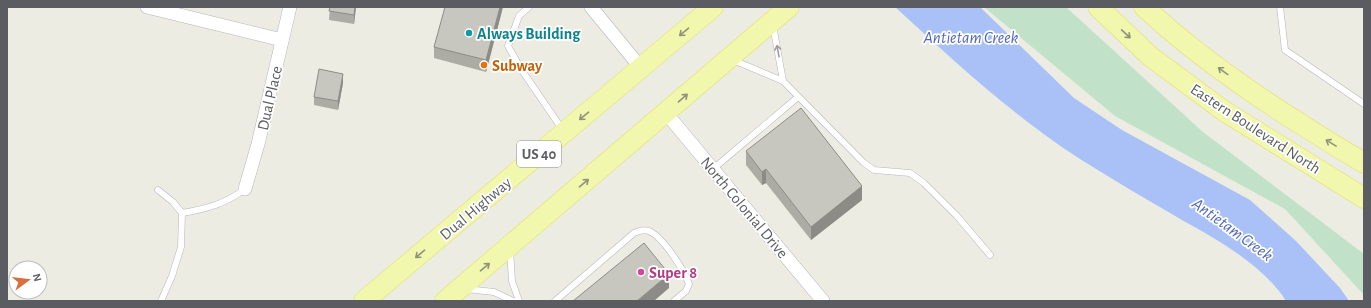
<svg xmlns="http://www.w3.org/2000/svg" width="1371" height="308" font-family="'Alegreya Sans',sans-serif">
  <style>
    .green { fill: #c1e2c9 }
    .water { fill: #a9c1f7 }
    .lines { fill: none; stroke-linecap: round; stroke-linejoin: round }
    .service-casing { stroke: #b5b6bc; stroke-width: 7 }
    .minor-casing { stroke: #b5b6bc; stroke-width: 14 }
    .primary-casing { stroke: #e4df65; stroke-width: 21 }
    .service { stroke: #fff; stroke-width: 6 }
    .minor { stroke: #fff; stroke-width: 13 }
    .primary { stroke: #f1f7ad; stroke-width: 20 }
    .wall { fill: #acaba4 }
    .shaded-wall { fill: #8c8b86 }
    .building { fill: #c8c7bf; stroke: #8c8b86 }
    .oneway { stroke: #90927c }
    .oneway2 { stroke: #9d9da1 }
    .culture-dot { fill: #0f9aa8; stroke: #fff; stroke-width: 1.5 }
    .food-dot { fill: #e8710a; stroke: #fff; stroke-width: 1.5 }
    .hotel-dot { fill: #d1479c; stroke: #fff; stroke-width: 1.5 }
    .labels { text-anchor: middle; stroke-width: 3.5; stroke-linejoin: round; paint-order: stroke }
    .shield { fill: #fff; stroke: #8c8d91; stroke-width: 1 }
    .shield-label { font-size: 15px; font-weight: bold; fill: #5b5c62 }
    .culture-label { font-size: 16px; font-weight: bold; fill: #0d838f; stroke: #fff; text-anchor: start }
    .food-label { font-size: 16px; font-weight: bold; fill: #c56008; stroke: #fff; text-anchor: start }
    .street-label { font-size: 16px; fill: #5b5c62; stroke: #fff }
    .hotel-label { font-size: 16px; font-weight: bold; fill: #b23c85; stroke: #fff; text-anchor: start }
    .water-label { font-size: 17px; font-style: italic; fill: #4e67b7; stroke: #fff }
  </style>
  <rect width="100%" height="100%" fill="#ecece3"/>
  <!-- green -->
  <path class="green" d="M984,7H1066L1203,132L1364,254V295L1285,209L1115,116Z"/>
  <!-- water -->
  <path class="water" d="M895,7H980L1074,98L1122,130L1250,200L1296,241L1340,288L1349,301H1286C1263,265 1218,240 1182,220C1148,200 1113,180 1080,159C1013,116 954,61 895,7Z"/>
  <g class="lines">
    <!-- service casing -->
    <g class="service-casing">
      <g id="service">
        <path d="M529,7L519,16L508,46L521,69L562,129"/>
        <path d="M1280,7L1285,50L1364,104"/>
        <path d="M773,25L783,81"/>
        <path d="M733,60L783,81L864,163L874,170L910,173L924,183L957,216L990,255"/>
        <path d="M713,169L798,97"/>
        <path d="M158,190L173,202L182,213L181,247L172,276L161,301"/>
        <path d="M182,213C206,209 225,204 245,189"/>
        <path d="M510,250L512,281L519,301"/>
        <path d="M466,289L494,292L513,301"/>
        <path d="M555,301L634,233C639,231 643,229 649,231C663,237 684,270 689,284L686,291L674,301"/>
      </g>
    </g>
    <!-- minor casing -->
    <g class="minor-casing">
      <g id="minor">
        <path d="M147,7L282,40"/>
        <path d="M591,7L641,68"/>
        <path d="M666,113L823,301"/>
        <path d="M245,189L258,144L290,7"/>
      </g>
    </g>
    <!-- primary casing -->
    <g class="primary-casing">
      <g id="primary">
        <path d="M1098,7L1151,57L1224,111L1364,198"/>
        <path d="M1144,7C1210,68 1287,117 1364,163"/>
        <path d="M364,301L713,7"/>
        <path d="M445,301L789,7"/>
      </g>
    </g>
    <!-- service -->
    <use href="#service" class="service"/>
    <!-- minor -->
    <use href="#minor" class="minor"/>
    <!-- primary -->
    <use href="#primary" class="primary"/>
  </g>
  <!-- wall -->
  <g class="wall">
    <path d="M330,7H356L354,24L329,20Z"/>
    <path d="M503,7L486,72L434,58V47Z"/>
    <path d="M343,83L338,110L314,105V97Z"/>
    <path d="M746,151L862,200L811,240L766,183L762,185L746,165Z"/>
  </g>
  <!-- shaded-wall -->
  <g class="shaded-wall">
    <path d="M355,7H356L354,24V15Z"/>
    <path d="M500,7H503L486,72V60Z"/>
    <path d="M343,74V83L338,110V101Z"/>
    <path d="M766,169V183L762,185V172Z"/>
    <path d="M862,186V200L811,240V227Z"/>
    <path d="M669,274V288L654,301H637Z"/>
  </g>
  <!-- building -->
  <g class="building">
    <path d="M330,7H355L354,15L329,11Z"/>
    <path d="M445,7H500L486,60L434,47Z"/>
    <path d="M319,69L343,74L338,101L314,97Z"/>
    <path d="M801,108L862,186L811,227L766,169L762,172L746,151Z"/>
    <path d="M644,243L669,274L637,301H573Z"/>
  </g>
  <!-- one-way arrows -->
  <defs><path id="oneway-shaft" d="M-6 0H5M1.5-3L5.5 0L1.5 3" fill="none" stroke-width="1.6" stroke-linecap="round" stroke-linejoin="round"/></defs>
  <g class="oneway">
    <use href="#oneway-shaft" transform="translate(684 32) rotate(140)"/>
    <use href="#oneway-shaft" transform="translate(1126 34) rotate(43)"/>
    <use href="#oneway-shaft" transform="translate(1223 71) rotate(-144)"/>
    <use href="#oneway-shaft" transform="translate(683 98) rotate(-41)"/>
    <use href="#oneway-shaft" transform="translate(584 116) rotate(140)"/>
    <use href="#oneway-shaft" transform="translate(1331 143) rotate(-149)"/>
    <use href="#oneway-shaft" transform="translate(584 183) rotate(-40)"/>
    <use href="#oneway-shaft" transform="translate(420 254) rotate(140)"/>
    <use href="#oneway-shaft" transform="translate(485 267) rotate(-40)"/>
  </g>
  <use class="oneway2" href="#oneway-shaft" transform="translate(778 51) rotate(-100)"/>
  <!-- markers -->
  <circle class="culture-dot" cx="469" cy="33" r="4"/>
  <circle class="food-dot" cx="484" cy="65" r="4"/>
  <circle class="hotel-dot" cx="641" cy="272" r="4"/>
  <g class="labels">
    <!-- shield labels -->
    <rect class="shield" x="517" y="141" width="44" height="26" rx="3"/>
    <g class="shield-label">
      <text x="539" y="159">US 40</text>
    </g>
    <!-- culture labels -->
    <g class="culture-label">
      <text x="477" y="39">Always Building</text>
    </g>
    <!-- food labels -->
    <g class="food-label">
      <text x="492" y="71">Subway</text>
    </g>
    <!-- street labels -->
    <g class="street-label">
      <text transform="translate(269 98) rotate(-77)" y="6">Dual Place</text>
      <text transform="translate(1256 128) rotate(33)" y="6">Eastern Boulevard North</text>
      <text transform="translate(745 207) rotate(50)" y="6">North Colonial Drive</text>
      <text transform="translate(475 208) rotate(-40)" y="6">Dual Highway</text>
    </g>
    <!-- hotel labels -->
    <g class="hotel-label">
      <text x="649" y="278">Super 8</text>
    </g>
    <!-- water labels -->
    <g class="water-label">
      <text x="971" y="43">Antietam Creek</text>
      <text transform="translate(1233 229) rotate(36)" y="6">Antietam Creek</text>
    </g>
  </g>
  <!-- border -->
  <rect width="1371" height="308" fill="none" stroke="#5b5c62" stroke-width="16"/>
  <!-- north arrow -->
  <g transform="translate(28 280) rotate(75)"><circle r="19" fill="#ffffff" stroke="#bdbec0"/>
  <path d="M0-3L7 15L0 10L-7 15Z" fill="#d86f3d"/>
  <text y="-6" font-size="11" font-weight="bold" text-anchor="middle" fill="#5b5c62">N</text>
  </g>
</svg>
